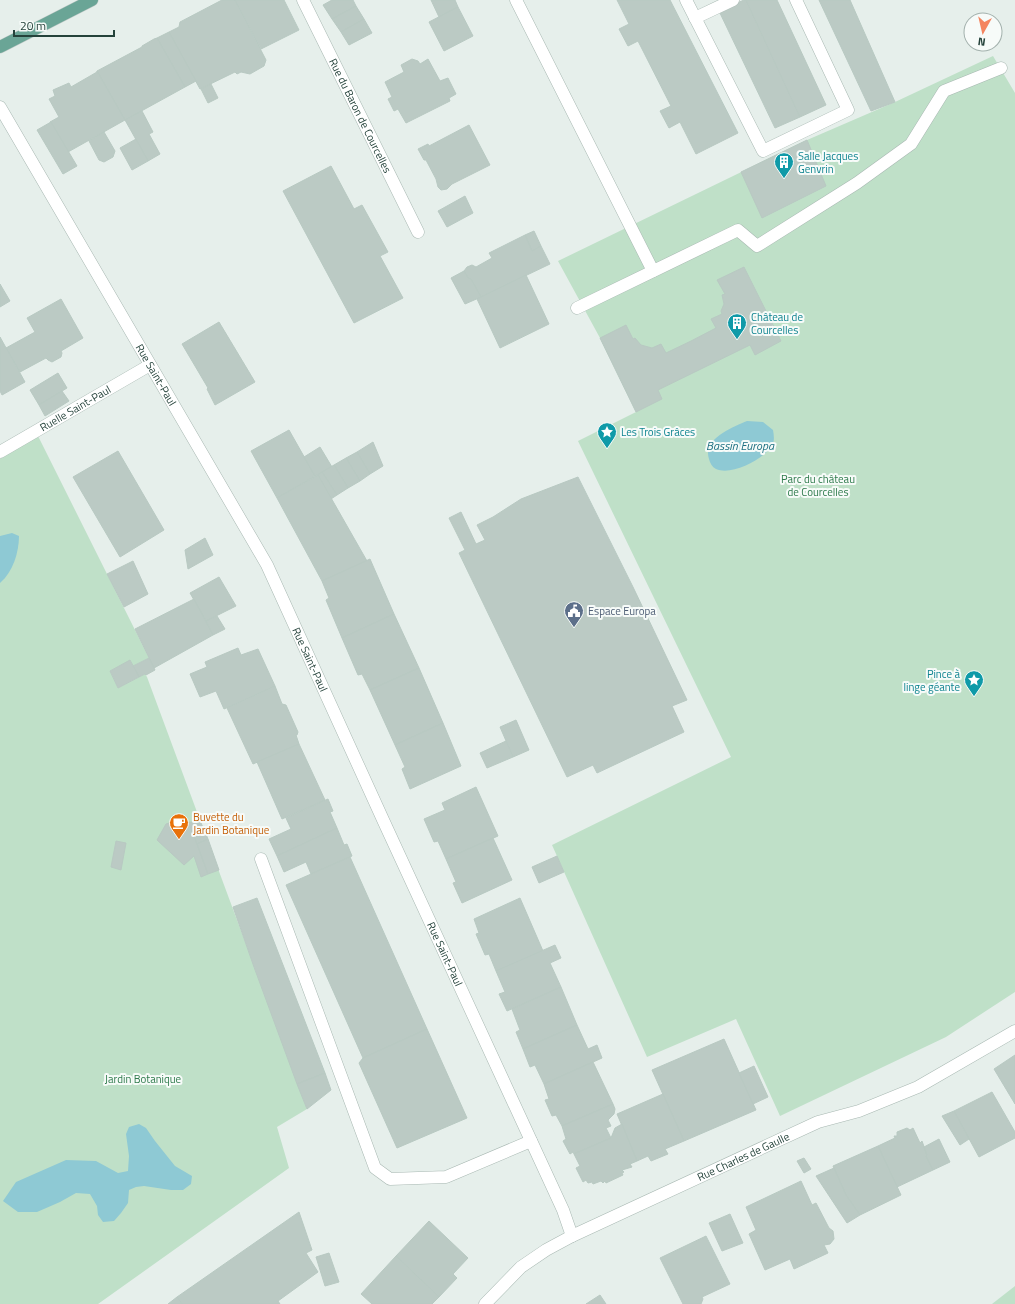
<svg xmlns="http://www.w3.org/2000/svg" width="1015" height="1304" font-family="'Titillium Web',sans-serif">
  <style>
    .green { fill: #bfe0c8 }
    .water { fill: #8ec9d4 }
    .building { fill: #bbcac4; stroke: #b8c9c2 }
    .lines { fill: none; stroke-linecap: round; stroke-linejoin: round }
    .service-casing { stroke: #a8b8b2; stroke-width: 13 }
    .minor-casing { stroke: #a8b8b2; stroke-width: 13 }
    .primary-casing { stroke: #c2cac8; stroke-width: 13 }
    .service { stroke: #fff; stroke-width: 12 }
    .minor { stroke: #fff; stroke-width: 12 }
    .primary { stroke: #6aa596; stroke-width: 12 }
    .labels { text-anchor: middle; stroke-width: 4; stroke-linejoin: round; paint-order: stroke }
    .street-label { font-size: 11px; fill: #24423a; stroke: #f7fbf9 }
    .culture-label { font-size: 11px; fill: #0d838f; stroke: #f7fbf9; text-anchor: start }
    .park-label { font-size: 11px; fill: #2d7a4b; stroke: #f7fbf9 }
    .service-label { font-size: 11px; fill: #4e5e75; stroke: #f7fbf9; text-anchor: start }
    .food-label { font-size: 11px; fill: #c56008; stroke: #f7fbf9; text-anchor: start }
    .water-label { font-size: 12px; font-style: italic; fill: #1c6f80; stroke: #f7fbf9 }
  </style>
  <rect width="100%" height="100%" fill="#e6efeb"/>
  <!-- green -->
  <g class="green">
    <path d="M993,56L1015,93V992L946,1037L780,1116L736,1019L647,1057L552,845L731,757L578,441L636,412L600,338L558,261L807,140L895,102Z"/>
    <path d="M38,436L149,658L133,666L130,661L110,671L118,688L145,674L147,677L307,1109L277,1127L289,1168L98,1304H0V459Z"/>
    <path d="M1015,1286V1304H992Z"/>
  </g>
  <!-- water -->
  <g class="water">
    <path d="M747,421L763,422L773,430C774,436 775,442 771,447C762,460 731,476 716,469C712,467 710,463 709,459C702,439 733,427 747,421Z"/>
    <path d="M12,533L19,536C19,552 13,572 0,583V536Z"/>
    <path d="M139,1124L146,1128L155,1141L175,1166L192,1176L191,1184L183,1190H171L144,1186L136,1187L129,1190L128,1203L121,1213L114,1221L103,1222L98,1215L97,1206L90,1194L76,1193L60,1202L37,1212H18L3,1201L16,1182L66,1160L96,1161L118,1173L128,1171L129,1156L126,1134L129,1127Z"/>
  </g>
  <!-- building -->
  <g class="building">
    <path d="M222,0H235L266,60L264,66L250,74L241,72L237,74L235,72L200,89L169,32L179,27L180,22Z"/>
    <path d="M235,0H284L299,30L261,49Z"/>
    <path d="M332,0H353L356,6L332,19L323,5Z"/>
    <path d="M431,0H455L458,7L439,17Z"/>
    <path d="M617,0H670L738,133L696,154L680,122L669,128L660,111L671,106L638,41L628,46L619,29L629,24Z"/>
    <path d="M744,0H746L800,117L775,128L719,11Z"/>
    <path d="M746,0H777L826,105L800,117Z"/>
    <path d="M819,0H850L895,102L871,111Z"/>
    <path d="M356,6L364,19L341,32L332,19Z"/>
    <path d="M458,7L473,36L444,51L429,22Z"/>
    <path d="M364,19L372,33L349,45L341,32Z"/>
    <path d="M169,32L196,81L185,87L157,38Z"/>
    <path d="M157,38L185,87L125,120L97,71L142,47V46L154,39Z"/>
    <path d="M412,59L418,61L420,64L428,59L440,81L448,78L456,94L449,98L450,101L406,123L398,109L394,111L388,99L392,97L385,82L404,72L401,65Z"/>
    <path d="M97,71L125,120L68,152L50,122L59,117L49,99L55,96L53,90L69,83L71,87L97,72Z"/>
    <path d="M211,84L218,98L208,103L201,89Z"/>
    <path d="M142,111L153,132L149,134L160,154L148,161L125,120Z"/>
    <path d="M51,122L77,166L63,174L37,130Z"/>
    <path d="M469,125L490,165L452,184L447,189L441,190L438,187L436,179L426,160H424L418,149L428,144L429,146Z"/>
    <path d="M104,132L115,151L113,157L104,162L99,160L89,141Z"/>
    <path d="M136,139L148,161L132,170L120,148Z"/>
    <path d="M807,140L826,186L762,218L741,172Z"/>
    <path d="M331,166L354,209L362,205L388,252L380,256L403,298L354,323L283,191Z"/>
    <path d="M465,196L473,213L447,227L438,211Z"/>
    <path d="M534,231L541,246L532,251L525,235Z"/>
    <path d="M525,235L532,251L541,246L550,264L481,297L471,279L468,278L464,271L467,267L472,265L476,267L492,258L489,253Z"/>
    <path d="M744,267L781,341L755,355L750,345L658,390L662,399L636,412L600,338L626,325L633,339L635,338L641,345L652,348L661,344L666,353L691,341L716,328L711,319L722,314L721,311L724,304L722,295L725,294L717,280Z"/>
    <path d="M464,271L468,278L471,279L481,297L465,304L451,278Z"/>
    <path d="M526,275L549,324L500,348L477,299Z"/>
    <path d="M0,284L10,301L0,307Z"/>
    <path d="M61,299L83,338L61,351L62,353L61,357L52,362L48,360L46,358L20,372L6,348L35,332L27,318Z"/>
    <path d="M219,322L255,382L215,405L207,389L208,388L182,344Z"/>
    <path d="M0,337L25,382L2,395L0,391Z"/>
    <path d="M58,373L67,388L39,405L30,390Z"/>
    <path d="M62,391L69,401L45,416L39,405Z"/>
    <path d="M289,430L315,476L277,498L251,451Z"/>
    <path d="M373,442L383,466L370,474L357,452Z"/>
    <path d="M320,447L332,467L315,476L304,457Z"/>
    <path d="M118,451L164,530L120,557L73,477Z"/>
    <path d="M357,452L370,474L360,481L346,458Z"/>
    <path d="M346,458L360,481L348,488L334,465Z"/>
    <path d="M334,465L348,488L337,495L322,472Z"/>
    <path d="M322,472L337,495L331,499L318,475Z"/>
    <path d="M318,475L367,561L322,581L277,498Z"/>
    <path d="M578,477L633,587L687,700L672,706L684,732L597,773L593,765L567,777L459,553L465,550L449,518L461,512L476,544L485,540L477,525L493,517L521,499Z"/>
    <path d="M205,538L213,555L188,569L185,550Z"/>
    <path d="M370,559L394,614L342,638L326,600L329,598L322,581Z"/>
    <path d="M133,561L148,594L124,607L107,574Z"/>
    <path d="M219,577L236,606L206,621L190,593Z"/>
    <path d="M194,599L213,635L154,668L135,629Z"/>
    <path d="M394,614L419,668L370,690L362,674L358,675L342,638Z"/>
    <path d="M217,616L225,629L213,635L206,621Z"/>
    <path d="M238,648L241,655L258,649L275,686L224,709L216,691L200,697L190,674L207,667L205,662Z"/>
    <path d="M149,658L155,670L146,675L145,674L139,677L133,666Z"/>
    <path d="M130,660L139,677L118,688L110,671Z"/>
    <path d="M419,668L443,723L395,745L370,690Z"/>
    <path d="M275,686L282,704L286,705L298,732L297,735H296L299,744L253,764L227,708Z"/>
    <path d="M516,720L529,750L513,757L500,727Z"/>
    <path d="M443,723L461,766L410,789L402,769L405,767L395,745Z"/>
    <path d="M506,741L513,757L487,768L480,753Z"/>
    <path d="M299,744L325,800L282,819L257,762Z"/>
    <path d="M476,787L498,836L446,859L438,841L434,842L424,819L445,810L442,803Z"/>
    <path d="M328,799L333,811L330,812L337,828L277,856L269,839L291,829L286,818Z"/>
    <path d="M176,821L201,823L191,827L208,874L201,877L194,856L184,865L157,840L166,824Z"/>
    <path d="M201,823L208,839L197,844L191,827Z"/>
    <path d="M337,828L344,845L347,844L352,856L311,874L306,862L284,872L277,856Z"/>
    <path d="M493,838L512,880L462,903L453,883L456,882L446,859Z"/>
    <path d="M208,839L219,870L208,874L197,844Z"/>
    <path d="M116,841L126,843L121,870L111,867Z"/>
    <path d="M557,856L564,872L539,883L532,867Z"/>
    <path d="M350,857L427,1029L363,1058L286,885Z"/>
    <path d="M257,898L325,1073L297,1084L254,967L233,907Z"/>
    <path d="M520,898L543,951L496,971L489,954L485,955L476,934L479,933L474,919Z"/>
    <path d="M555,945L561,958L550,963L561,987L507,1011L499,994L505,992L496,971Z"/>
    <path d="M561,987L577,1025L523,1049L516,1032L520,1030L512,1009Z"/>
    <path d="M577,1025L588,1049L597,1045L602,1058L544,1084L535,1065L530,1067L523,1049Z"/>
    <path d="M427,1029L467,1118L397,1148L359,1063L363,1058Z"/>
    <path d="M724,1039L756,1110L684,1141L652,1070Z"/>
    <path d="M1015,1055V1104L994,1069Z"/>
    <path d="M593,1062L613,1104L562,1126L556,1115L552,1116L545,1100L549,1099L544,1084Z"/>
    <path d="M754,1066L768,1097L753,1104L739,1073Z"/>
    <path d="M325,1073L331,1090L307,1109L297,1084Z"/>
    <path d="M992,1092L1015,1132V1138L979,1157L954,1111Z"/>
    <path d="M663,1094L684,1141L665,1149L668,1154L651,1161L648,1156L637,1161L617,1114Z"/>
    <path d="M613,1104L615,1109L614,1114L608,1120L611,1126L606,1128L611,1138L574,1154L573,1152L570,1154L563,1141L566,1139L562,1126Z"/>
    <path d="M954,1111L969,1139L960,1145L942,1116Z"/>
    <path d="M622,1124L637,1161L630,1164L632,1167L622,1170L624,1172L622,1173L623,1175L606,1183L605,1181L603,1183L601,1181L593,1184L592,1182L588,1183L586,1180L583,1182L576,1168L580,1166L574,1154L611,1138L615,1128Z"/>
    <path d="M907,1128L910,1130L913,1128L920,1143L922,1141L927,1155L926,1156L933,1170L897,1187L878,1146L895,1138L894,1136H897V1132Z"/>
    <path d="M939,1139L950,1162L933,1170L926,1156L927,1155L924,1147Z"/>
    <path d="M878,1146L901,1195L860,1215L846,1195L833,1166Z"/>
    <path d="M804,1158L811,1169L804,1173L797,1161Z"/>
    <path d="M834,1168L846,1195L860,1215L847,1223L816,1176Z"/>
    <path d="M801,1181L812,1205L816,1203L829,1228L833,1231L834,1239L830,1244L824,1245L828,1253L794,1269L790,1259L765,1270L749,1234L756,1230L746,1207Z"/>
    <path d="M299,1212L312,1250L306,1253L318,1272L278,1301L280,1304H182L177,1297Z"/>
    <path d="M730,1214L743,1243L722,1251L709,1223Z"/>
    <path d="M429,1221L468,1258L453,1274L457,1278L439,1297L396,1256Z"/>
    <path d="M706,1236L730,1284L702,1297L703,1299L701,1304H683L660,1258Z"/>
    <path d="M329,1253L339,1282L325,1286L316,1257Z"/>
    <path d="M396,1256L439,1297L432,1304H372L361,1294Z"/>
    <path d="M600,1295L606,1304H586Z"/>
    <path d="M177,1297L182,1304H168Z"/>
  </g>
  <g class="lines">
    <!-- service casing -->
    <g class="service-casing">
      <g id="service">
        <path d="M516,0L653,271"/>
        <path d="M686,0L763,151L848,110L796,0"/>
        <path d="M695,18L733,0"/>
        <path d="M577,308L738,230L757,246L857,183L911,144L944,91L1001,68"/>
        <path id="s1" d="M0,452L150,365"/>
        <path d="M261,859L375,1168L390,1179L446,1177L531,1141"/>
      </g>
    </g>
    <!-- minor casing -->
    <g class="minor-casing">
      <g id="minor">
        <path id="s2" d="M303,0L418,232"/>
        <path id="s3" d="M0,107L267,565L384,822L563,1210L572,1236"/>
        <path id="s4" d="M485,1304L521,1267L546,1250L572,1236L818,1122L859,1111L918,1087L1015,1031"/>
      </g>
    </g>
    <!-- primary casing -->
    <g class="primary-casing">
      <path id="primary" d="M0,47L92,0"/>
    </g>
    <!-- service -->
    <use href="#service" class="service"/>
    <!-- minor -->
    <use href="#minor" class="minor"/>
    <!-- primary -->
    <use href="#primary" class="primary"/>
  </g>
  <!-- icons -->
  <defs>
    <g id="building-pin" transform="scale(1)"><path d="M0 17L-7.5 6A9.5 9.5 0 1 1 7.5 6Z" fill="#0f9aa8" stroke="#f7fbf9"/><path d="M-4-6H4V6H1V3H-1V6H-4ZM-2.5-4.3h1.7v1.8h-1.7ZM.8-4.3h1.7v1.8H.8ZM-2.5-1h1.7V.8h-1.7ZM.8-1h1.7V.8H.8Z" fill="#fff"/></g>
    <g id="sight-pin" transform="scale(1)"><path d="M0 17L-7.5 6A9.5 9.5 0 1 1 7.5 6Z" fill="#0f9aa8" stroke="#f7fbf9"/><path d="M0-6L1.8-2.2L6-1.7L2.9 1.2L3.7 5.4L0 3.3L-3.7 5.4L-2.9 1.2L-6-1.7L-1.8-2.2Z" fill="#fff"/></g>
    <g id="civic-pin" transform="scale(1)"><path d="M0 17L-7.5 6A9.5 9.5 0 1 1 7.5 6Z" fill="#5c6f8a" stroke="#f7fbf9"/><path d="M-.6-6.5H3V-4.5H.6V-3L4-1V1h2V6H-6V1h2V-1L-.6-3ZM-1.2 2.5V6h2.4V2.5Z" fill="#fff"/></g>
    <g id="cafe-pin" transform="scale(1)"><path d="M0 17L-7.5 6A9.5 9.5 0 1 1 7.5 6Z" fill="#e8710a" stroke="#f7fbf9"/><path d="M-5.5-4.5H6V0H3Q3 3.5 0 3.5H-2.5Q-5.5 3.5-5.5 0ZM3-3.2v2h1.7v-2ZM-6 4.5H4V6H-6Z" fill="#fff"/></g>
  </defs>
  <g fill-rule="evenodd">
    <use href="#building-pin" x="784" y="162"/>
    <use href="#building-pin" x="737" y="323"/>
    <use href="#sight-pin" x="607" y="432"/>
    <use href="#civic-pin" x="574" y="611"/>
    <use href="#sight-pin" x="974" y="680"/>
    <use href="#cafe-pin" x="179" y="823"/>
  </g>
  <g class="labels">
    <!-- street labels -->
    <g class="street-label">
      <text dy="4" stroke="none"><textPath href="#s2" startOffset="129">Rue du Baron de Courcelles</textPath></text>
      <text dy="4" stroke="none"><textPath href="#s3" startOffset="310">Rue Saint-Paul</textPath></text>
      <text dy="4" stroke="none"><textPath href="#s1" startOffset="87">Ruelle Saint-Paul</textPath></text>
      <text dy="4" stroke="none"><textPath href="#s3" startOffset="634">Rue Saint-Paul</textPath></text>
      <text dy="4" stroke="none"><textPath href="#s3" startOffset="958">Rue Saint-Paul</textPath></text>
      <text dy="4" stroke="none"><textPath href="#s4" startOffset="300">Rue Charles de Gaulle</textPath></text>
    </g>
    <!-- culture labels -->
    <g class="culture-label">
      <text x="798" y="160">Salle Jacques<tspan x="798" dy="13">Genvrin</tspan></text>
      <text x="751" y="321">Château de<tspan x="751" dy="13">Courcelles</tspan></text>
      <text x="621" y="436">Les Trois Grâces</text>
      <text x="960" y="678" text-anchor="end">Pince à<tspan x="960" dy="13">linge géante</tspan></text>
    </g>
    <!-- park labels -->
    <g class="park-label">
      <text x="818" y="483">Parc du château<tspan x="818" dy="13">de Courcelles</tspan></text>
      <text x="143" y="1083">Jardin Botanique</text>
    </g>
    <!-- service labels -->
    <g class="service-label">
      <text x="588" y="615">Espace Europa</text>
    </g>
    <!-- food labels -->
    <g class="food-label">
      <text x="193" y="821">Buvette du<tspan x="193" dy="13">Jardin Botanique</tspan></text>
    </g>
    <!-- water labels -->
    <g class="water-label">
      <text x="740" y="450">Bassin Europa</text>
    </g>
  </g>
  <!-- north arrow -->
  <g transform="translate(983 32) rotate(188)"><circle r="19" fill="#f7fbf9" stroke="#a3b1ad"/>
  <path d="M0-3L7 15L0 10L-7 15Z" fill="#f4845f"/>
  <text y="-6" font-size="11" font-weight="bold" text-anchor="middle" fill="#24423a">N</text>
  </g>
  <!-- scale -->
  <path d="M14 30v6h100v-6" fill="none" stroke="#24423a" stroke-width="2"/>
  <text x="20" y="30" font-size="12" fill="#24423a" stroke="#f7fbf9" stroke-width="3" paint-order="stroke">20 m</text>
</svg>
